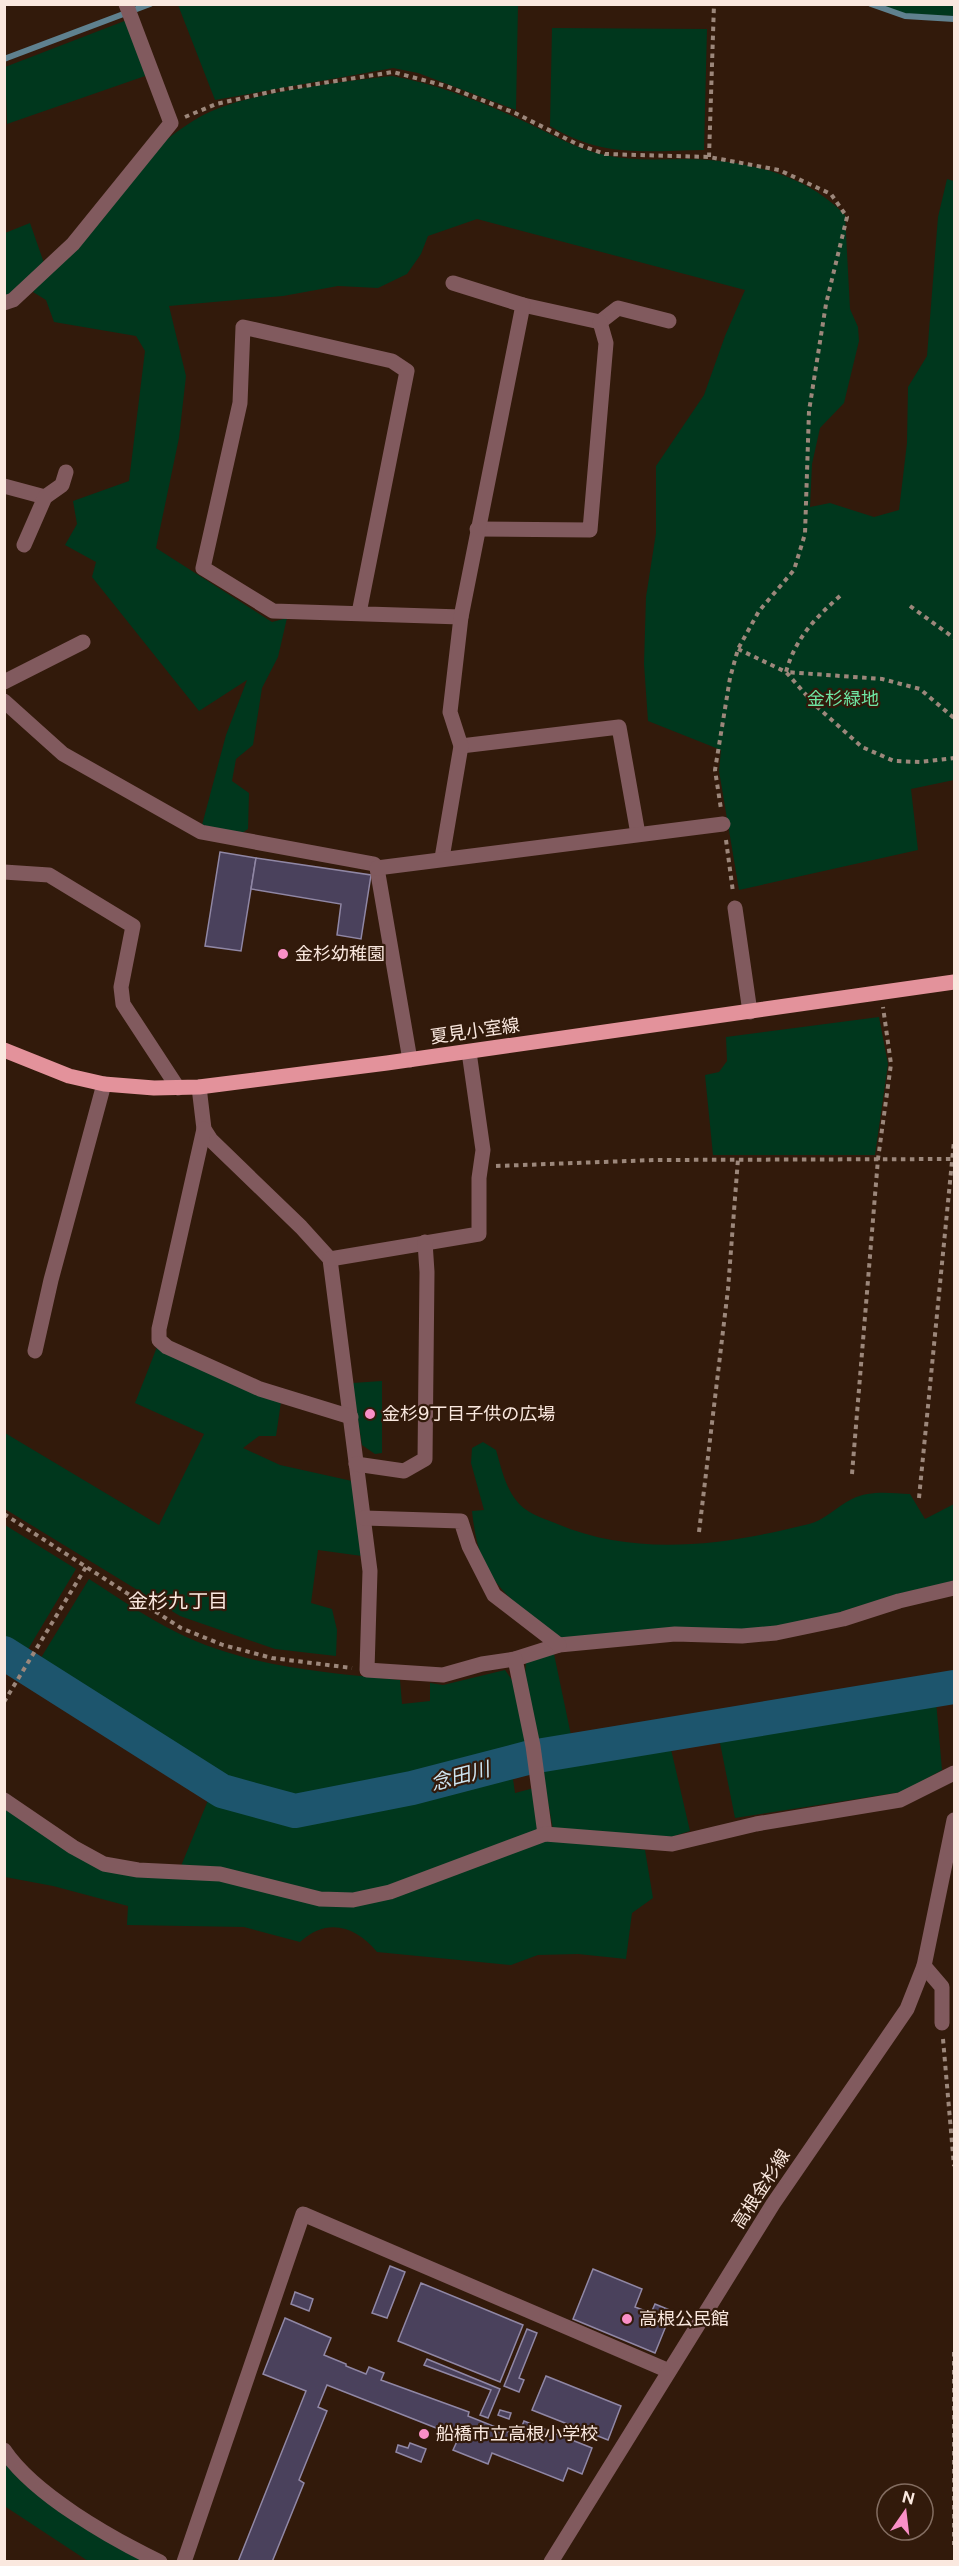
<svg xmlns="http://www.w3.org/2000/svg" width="959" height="2566" font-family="'Public Sans','Noto Sans JP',sans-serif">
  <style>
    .green { fill: #00371d }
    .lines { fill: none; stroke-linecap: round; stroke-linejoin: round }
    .stream { stroke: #5f818f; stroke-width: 6 }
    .river { stroke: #1d556d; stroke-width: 34 }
    .building { fill: #4a415c; stroke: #9087a5; stroke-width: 1.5 }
    .path { stroke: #9c877b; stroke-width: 4; stroke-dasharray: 4.5 4.5; stroke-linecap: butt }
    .minor { stroke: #815a5e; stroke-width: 15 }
    .major { stroke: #e3929b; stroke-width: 15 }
    .poi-dot { fill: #fa8fc7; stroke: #321a0b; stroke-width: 2 }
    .labels { text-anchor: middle; stroke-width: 4.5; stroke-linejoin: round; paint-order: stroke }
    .park-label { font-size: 18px; fill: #6ee6a3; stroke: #321a0b }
    .poi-label { font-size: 18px; fill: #fae8df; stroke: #321a0b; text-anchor: start }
    .street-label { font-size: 18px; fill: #fae8df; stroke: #321a0b }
    .neighbourhood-label { font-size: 20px; fill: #fae8df; stroke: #321a0b }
    .water-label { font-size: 20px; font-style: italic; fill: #cde4f0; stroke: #321a0b }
  </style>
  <rect width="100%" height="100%" fill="#321a0b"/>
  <!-- green -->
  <g class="green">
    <path d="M178,5H518L516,110L418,73L393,68L215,100Z"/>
    <path d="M878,5H954V16L905,14Z"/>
    <path d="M127,20L148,75L7,124L5,67Z"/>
    <path d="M552,28L707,29L704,150C645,151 603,158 550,126Z"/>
    <path d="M392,76C436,84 480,101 521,120C548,132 575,149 605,155C639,163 674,157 709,160C759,164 810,178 845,215L850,309L858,327L859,341L844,403L820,428L812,464L810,507L830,503L874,517L899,510L907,443L908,387L927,356L938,217L947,179L954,181V780L911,789L918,850L739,890L719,771L721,750L648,721L644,664L646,597L656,533V466L704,395L725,336L745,290L477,219L428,236L421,254L407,274L378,288L338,286L283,296L169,306L186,376L179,438L156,548L272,622L287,618L278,657L262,688L253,745L236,759L232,781L249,793L248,829L242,833L202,825L226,735L247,680L199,711L92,577L96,562L65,545L77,524L73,501L129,481L145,351L136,336L54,322L46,300L33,292L154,150C173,134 195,117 219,108C269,90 339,82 392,76Z"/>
    <path d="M30,223L44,263L11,294L5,296V233Z"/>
    <path d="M879,1017L888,1064L875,1155H713L705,1075L719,1072L727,1061L726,1037Z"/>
    <path d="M157,1347L281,1402L276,1436H259L243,1448L280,1465L352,1481L362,1556L318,1550L311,1603L332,1609L337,1630L336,1656L275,1649L180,1616L5,1509V1433L159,1525L204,1434L135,1403Z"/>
    <path d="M382,1381V1453L375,1454L362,1445L352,1383Z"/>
    <path d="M483,1442L496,1450C501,1467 505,1486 516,1500C524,1512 542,1518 555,1523C636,1558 725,1545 809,1524C824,1521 837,1506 852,1499C870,1490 890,1493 910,1494L925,1519L954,1504V1581L898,1594L812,1621L740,1631L676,1628L559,1638C507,1596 479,1582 472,1511L484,1510L471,1463L472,1448Z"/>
    <path d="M5,1525L76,1569L24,1656L5,1644Z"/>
    <path d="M89,1579C117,1597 146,1617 176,1632C246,1667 323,1672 400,1680L402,1704L430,1701V1683L443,1685L505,1670L516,1686L528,1751L414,1781L300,1803L223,1786L36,1666Z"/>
    <path d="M554,1654L572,1740L539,1747L525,1675L526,1662Z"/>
    <path d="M934,1678L942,1770L902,1792L735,1818L716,1723Z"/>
    <path d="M667,1732L690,1831L668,1838L553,1829L541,1765Z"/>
    <path d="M511,1765L515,1793L534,1788L541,1829L390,1887L356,1893L320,1894L181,1866L211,1793L304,1817L412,1794Z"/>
    <path d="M4,1806L71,1851L353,1903L546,1838L645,1850L653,1898L632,1913L626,1959L578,1954L538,1955L511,1965L377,1952C356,1926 327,1917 300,1942L244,1927L127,1925L128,1906L53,1886L5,1877Z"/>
    <path d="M4,2461L150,2561H88L6,2507L5,2518Z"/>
  </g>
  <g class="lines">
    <!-- stream -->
    <g class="stream">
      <path d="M871,4L905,16L954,19"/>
      <path d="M4,59L150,4"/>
    </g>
    <!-- river -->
    <path class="river" d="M4,1653L222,1791L295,1811L412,1788L531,1757L954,1687"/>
  </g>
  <!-- building -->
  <g class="building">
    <path d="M220,852L256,858L241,951L205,946Z"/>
    <path d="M256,858L371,875L361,939L337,935L341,904L251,889Z"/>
    <path d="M390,2266L405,2272L387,2318L372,2313Z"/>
    <path d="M593,2269L642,2289L635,2307L651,2313L655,2304L672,2311L655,2353L573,2319Z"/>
    <path d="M421,2283L523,2325L500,2382L398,2341Z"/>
    <path d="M295,2292L313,2299L309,2311L291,2304Z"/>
    <path d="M285,2318L331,2338L324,2355L346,2364V2366L366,2374L369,2367L384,2373L381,2380L469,2412L468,2416L518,2436L524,2421L592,2448L582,2474L568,2468L563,2481L492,2453L488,2464L453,2450L459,2437L327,2385L318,2407L327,2411L299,2480L304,2483L272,2562H238L306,2391L263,2374Z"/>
    <path d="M527,2329L537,2333L519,2378L524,2380L519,2392L504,2386Z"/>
    <path d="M427,2359L500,2389L488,2418L480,2415L491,2390L424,2365Z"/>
    <path d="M546,2376L621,2406L608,2440L532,2410Z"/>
    <path d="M500,2410L511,2413L509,2419L498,2415Z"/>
    <path d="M410,2443L426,2449L421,2462L396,2452L398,2445L408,2448Z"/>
  </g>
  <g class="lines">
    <!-- path -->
    <g class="path">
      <path d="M185,117L216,104L279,90L393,72L446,86L515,113L577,144L605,154L709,157L779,170L831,194L847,217L826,304L809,411L805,534L794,570L759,611L738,649L730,678L715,770L721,809"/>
      <path d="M709,157L714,4"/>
      <path d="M840,596C815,618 795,639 786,672L882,679L920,689L954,718"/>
      <path d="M910,606L954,638"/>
      <path d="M738,649L786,672L814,704L862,747L894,761L920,762L954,758"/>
      <path d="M726,840L733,892"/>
      <path d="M496,1166L654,1160L954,1159"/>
      <path d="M852,1474L878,1159L891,1064L883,1007"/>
      <path d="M919,1498L954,1141"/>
      <path d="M4,1514L181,1628L223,1645L272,1658L352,1668"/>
      <path d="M699,1532L728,1289L738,1159"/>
      <path d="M4,1702L86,1567"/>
      <path d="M943,2039L954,2166"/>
      <path d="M954,2352V2545"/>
    </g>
    <!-- minor -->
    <g class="minor">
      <path d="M4,303L13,300L73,244L171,123L126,4"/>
      <path d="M523,305L600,322"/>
      <path d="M600,322L618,308L669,321"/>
      <path d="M4,486L45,497"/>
      <path d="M477,529L590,530L606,343L600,322"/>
      <path d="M24,545L45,497L62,485L66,472"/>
      <path d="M359,613L407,371L392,361L243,327L240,403L203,568L273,611L461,617"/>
      <path d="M4,682L83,642"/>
      <path d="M4,701L63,754L201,832L374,864L377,868L410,1060"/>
      <path d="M461,746L619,727L638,834"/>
      <path d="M442,858L461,746L450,712L461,617L523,305L453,283"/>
      <path d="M377,868L723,824"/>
      <path d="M4,872L49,875L133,926L121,987L123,1004L178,1088"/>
      <path d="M735,908L750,1012"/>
      <path d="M199,1087L204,1129L211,1140L301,1227L330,1259L370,1571L367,1670L443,1675L482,1664L515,1659L559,1645L675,1634L742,1636L776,1633L843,1619L899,1601L954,1588"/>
      <path d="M204,1129L159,1329V1340L167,1347L260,1389L351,1417"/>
      <path d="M330,1259L479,1234V1178L483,1150L469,1052"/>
      <path d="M35,1351L51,1280L104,1084"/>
      <path d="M356,1464L404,1471L425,1459L427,1272L425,1242"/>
      <path d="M364,1518L461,1521L469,1546L494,1595L559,1645"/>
      <path d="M515,1659L533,1746L545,1834"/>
      <path d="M4,1800L73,1847L104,1864L138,1870L220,1874L320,1899L353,1900L390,1892L545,1834L672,1844L756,1824L900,1800L954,1773"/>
      <path d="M924,1966L942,1987V2023"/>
      <path d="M4,2450C34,2495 111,2538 160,2562"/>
      <path d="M184,2562L303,2214L669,2371"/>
      <path d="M551,2562L773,2204L907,2009L924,1966L954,1820"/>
    </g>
    <!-- major -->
    <path class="major" d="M4,1050L69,1076L104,1084L154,1088L199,1087L387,1063L954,982"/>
  </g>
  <!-- markers -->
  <g class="poi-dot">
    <circle cx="283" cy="954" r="6"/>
    <circle cx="370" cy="1414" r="6"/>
    <circle cx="627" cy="2319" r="6"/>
    <circle cx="424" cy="2434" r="6"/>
  </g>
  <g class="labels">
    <!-- park labels -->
    <g class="park-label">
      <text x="843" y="705">金杉緑地</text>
    </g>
    <!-- poi labels -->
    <g class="poi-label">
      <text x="295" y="960">金杉幼稚園</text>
      <text x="382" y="1420">金杉9丁目子供の広場</text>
      <text x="639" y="2325">高根公民館</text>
      <text x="436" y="2440">船橋市立高根小学校</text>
    </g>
    <!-- street labels -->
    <g class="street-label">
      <text transform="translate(475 1031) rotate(-8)" y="6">夏見小室線</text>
      <text transform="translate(761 2189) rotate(-57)" y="6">高根金杉線</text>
    </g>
    <!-- neighbourhood labels -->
    <g class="neighbourhood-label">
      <text x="178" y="1608">金杉九丁目</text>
    </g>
    <!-- water labels -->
    <g class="water-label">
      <text transform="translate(460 1776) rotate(-15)" y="7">念田川</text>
    </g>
  </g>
  <!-- border -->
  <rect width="959" height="2566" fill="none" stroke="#fae8df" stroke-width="12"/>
  <!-- north arrow -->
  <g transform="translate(905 2512) rotate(14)"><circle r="28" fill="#321a0b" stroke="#826c60" stroke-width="1.5"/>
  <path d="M0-4.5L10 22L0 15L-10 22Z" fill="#fa8fc7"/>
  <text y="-9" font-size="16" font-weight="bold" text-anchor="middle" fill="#fae8df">N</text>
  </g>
</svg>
